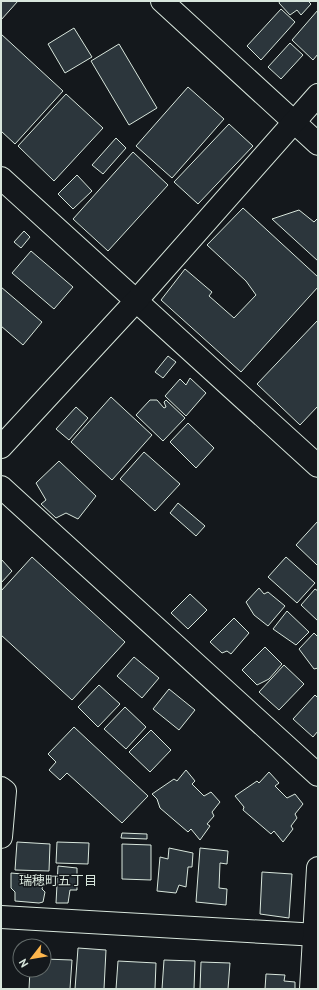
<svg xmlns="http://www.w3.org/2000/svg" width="319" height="990" font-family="'PT Sans','Noto Sans JP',sans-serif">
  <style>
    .building { fill: #2c363c; stroke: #d8e6dc }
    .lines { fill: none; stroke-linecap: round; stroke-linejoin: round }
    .minor-casing { stroke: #d8e6dc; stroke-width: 24 }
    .minor { stroke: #14181c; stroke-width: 22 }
    .labels { text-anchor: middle; stroke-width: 3; stroke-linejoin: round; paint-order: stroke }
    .neighbourhood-label { font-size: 13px; fill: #d8e6dc; stroke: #14181c }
  </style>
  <rect width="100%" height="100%" fill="#14181c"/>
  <!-- building -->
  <g class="building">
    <path d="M1,1H18L1,20Z"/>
    <path d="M280,1H308L311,4L301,15L297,10L290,15L279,3Z"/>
    <path d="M281,9L295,22L261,60L247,46Z"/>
    <path d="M318,10V54L313,60L292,40Z"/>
    <path d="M74,28L92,57L65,73L48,44Z"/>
    <path d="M1,34L63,91L15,144L1,131Z"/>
    <path d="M290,43L303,55L281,79L268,67Z"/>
    <path d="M119,44L157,108L129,125L91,61Z"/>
    <path d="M188,87L224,119L172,178L136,146Z"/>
    <path d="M66,94L103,128L54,181L18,146Z"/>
    <path d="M229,124L253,146L198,204L174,182Z"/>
    <path d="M116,138L126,148L103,174L92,165Z"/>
    <path d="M133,152L168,185L108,251L73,219Z"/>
    <path d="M77,175L92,191L73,209L58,194Z"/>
    <path d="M243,208L318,277V287L241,372L161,300L185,269L212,292L209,296L234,318L256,295L246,281L207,245Z"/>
    <path d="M299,210L314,222L318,218V261L272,219Z"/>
    <path d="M24,231L30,237L21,248L14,242Z"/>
    <path d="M31,251L73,287L54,309L12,273Z"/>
    <path d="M1,287L42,322L23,345L1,326Z"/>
    <path d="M318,320V406L300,425L257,384Z"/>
    <path d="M168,356L176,362L163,378L155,372Z"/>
    <path d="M190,378L206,393L186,416L165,396L180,379L186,385Z"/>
    <path d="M111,397L152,435L112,480L71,442Z"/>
    <path d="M150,400H157L164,408L166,407L164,402L166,400L185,418L163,441L136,415Z"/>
    <path d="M76,407L88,418L69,440L56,429Z"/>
    <path d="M188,423L214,448L196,468L170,442Z"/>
    <path d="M144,452L180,484L155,511L120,479Z"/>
    <path d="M59,461L96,496L78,519L66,513L56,518L41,504L46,500L36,483Z"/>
    <path d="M178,503L205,526L196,536L170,513Z"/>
    <path d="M318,521V564L317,565L296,545Z"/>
    <path d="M32,557L125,642L72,700L1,635V591Z"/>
    <path d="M286,557L315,583L297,603L268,577Z"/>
    <path d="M1,559L12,571L1,583Z"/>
    <path d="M259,588L264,594L268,592L285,606L268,626L254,615L246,602Z"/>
    <path d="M315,589L318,591V621L301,605Z"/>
    <path d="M190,594L207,610L188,629L171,613Z"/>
    <path d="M287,611L309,632L296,645L273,629Z"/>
    <path d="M234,618L249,633L231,654L227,651L222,653L210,642Z"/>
    <path d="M314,633L318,637V668L314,669L299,649Z"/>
    <path d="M265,647L282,664L269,679L257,685L242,670Z"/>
    <path d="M134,657L159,678L142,698L117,676Z"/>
    <path d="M284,665L304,684L279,710L259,692Z"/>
    <path d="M99,685L120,704L98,727L78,707Z"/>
    <path d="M169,689L195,710L179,730L153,709Z"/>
    <path d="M315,695L318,698V731L313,737L293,719Z"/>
    <path d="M125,707L146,727L126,749L104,729Z"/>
    <path d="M74,727L148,796L122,823L67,773L60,780L49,770L56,762L48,754Z"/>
    <path d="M151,730L171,750L150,772L129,752Z"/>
    <path d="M186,770L195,781L192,784L204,796L211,792L220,802L212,812L214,816L207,824L210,826L200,840L191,829L188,832L160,808L157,799L152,794L174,779L177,781Z"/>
    <path d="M269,772L279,783L275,786L287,798L295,794L303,804L295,814L297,818L291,826L293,829L283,842L274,831L271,834L243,810L244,807L235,796L257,781L259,783Z"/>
    <path d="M122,833L147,834V839L121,838Z"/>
    <path d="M17,842L50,844L49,871L15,870Z"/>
    <path d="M57,842L89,843L88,864L56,863Z"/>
    <path d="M122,844L151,845V880L122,879Z"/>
    <path d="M169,848L193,853L192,867H188L186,887L179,885L176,893L157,891L160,857L168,859Z"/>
    <path d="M200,848L228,851L227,864L220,863L219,888L227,889L226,905L196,902Z"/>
    <path d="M58,866L77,868V890H70L68,903H56Z"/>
    <path d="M262,872L292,874L289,918L260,914Z"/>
    <path d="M11,873L45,876L42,889L45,892L43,902L39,903L15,901V892L11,888Z"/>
    <path d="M78,948L106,950L104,989H75Z"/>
    <path d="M44,959L72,960L70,989H29L30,970H44Z"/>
    <path d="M164,960L195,961L194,989H162Z"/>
    <path d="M118,961L156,963L155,989H116Z"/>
    <path d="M201,962L230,963L228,989H200Z"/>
    <path d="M266,974L285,975L284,981L295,982V989H265Z"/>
  </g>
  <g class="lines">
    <!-- minor casing -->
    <g class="minor-casing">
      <g id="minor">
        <path d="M162,1L318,144"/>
        <path d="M1,178L318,466"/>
        <path d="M1,447L136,301L318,95"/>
        <path d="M1,487L318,775"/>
        <path d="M1,788L5,791L1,837"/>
        <path d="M1,917L318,935"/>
        <path d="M311,989L318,868"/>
      </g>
    </g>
    <!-- minor -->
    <use href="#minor" class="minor"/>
  </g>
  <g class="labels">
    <!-- neighbourhood labels -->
    <g class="neighbourhood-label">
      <text x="58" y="885">瑞穂町五丁目</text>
    </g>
  </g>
  <!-- border -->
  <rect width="319" height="990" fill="none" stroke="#d8e6dc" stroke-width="4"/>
  <!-- north arrow -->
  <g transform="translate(32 958) rotate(239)"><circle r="19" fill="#14181c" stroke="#626a69"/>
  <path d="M0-3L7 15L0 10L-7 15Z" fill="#ffb74d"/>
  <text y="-6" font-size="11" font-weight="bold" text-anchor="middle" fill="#d8e6dc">N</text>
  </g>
</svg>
